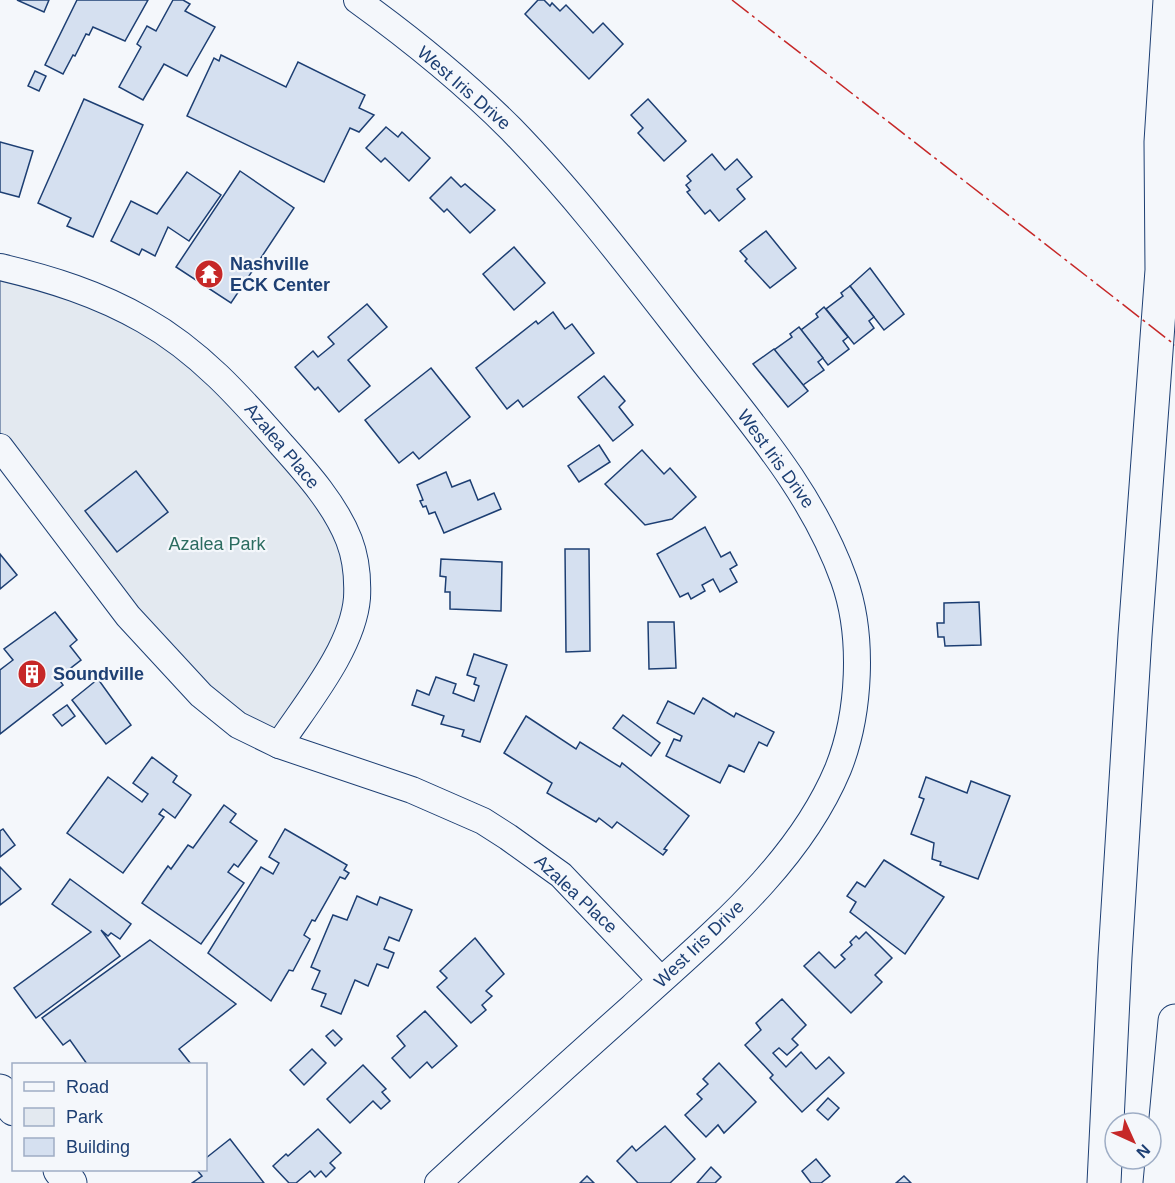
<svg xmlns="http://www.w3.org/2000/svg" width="1175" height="1183" font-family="Helvetica,sans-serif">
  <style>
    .green { fill: #e3e9f0; stroke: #687fa3; stroke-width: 1.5 }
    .building { fill: #d5e0f0; stroke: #1d3f73; stroke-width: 1.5 }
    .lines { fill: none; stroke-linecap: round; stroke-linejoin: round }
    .street-casing { stroke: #1d3f73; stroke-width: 28 }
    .secondary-casing { stroke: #1d3f73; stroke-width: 35 }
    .highway-casing { stroke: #1d3f73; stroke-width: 35 }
    .street { stroke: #f4f7fb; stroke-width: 26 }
    .secondary { stroke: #f4f7fb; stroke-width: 33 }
    .highway { stroke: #f4f7fb; stroke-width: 33 }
    .power { stroke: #c62828; stroke-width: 1.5; stroke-dasharray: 21 4.5 3 4.5; stroke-linecap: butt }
    .labels { text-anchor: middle; stroke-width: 4.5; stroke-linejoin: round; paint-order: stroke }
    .street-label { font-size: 18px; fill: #1d3f73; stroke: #f4f7fb }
    .poi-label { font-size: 18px; font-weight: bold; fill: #1d3f73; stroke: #f4f7fb; text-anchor: start }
    .park-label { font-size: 18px; fill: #2c6c60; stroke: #f4f7fb }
  </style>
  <rect width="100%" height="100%" fill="#f4f7fb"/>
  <!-- green -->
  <path class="green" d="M0,267L144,320L318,487L357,598L279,745L201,695L0,447Z"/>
  <!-- building -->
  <g class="building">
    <path d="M17,0H49L44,12Z"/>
    <path d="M77,0H148L125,41L93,27L89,35L86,34L75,56L73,55L63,74L45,65Z"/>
    <path d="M173,0H183L190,4L185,11L215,27L187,76L164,64L143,100L119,87L141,47L137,44L147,26L156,31Z"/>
    <path d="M538,0H544L550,6L552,3L560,11L566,5L593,33L603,23L623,44L589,79L525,14Z"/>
    <path d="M221,55L286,87L298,62L365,95L359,108L374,115L359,132L350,128L324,182L187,116L214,58L219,61Z"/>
    <path d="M35,71L46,76L39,91L28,86Z"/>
    <path d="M84,99L143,125L93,237L67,226L71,218L38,203Z"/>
    <path d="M648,99L686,141L664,161L638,133L643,128L631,115Z"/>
    <path d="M386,127L398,137L402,132L430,158L409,181L385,158L381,162L366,148Z"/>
    <path d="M0,142L33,151L19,197L0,192Z"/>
    <path d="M712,154L725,170L737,159L752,177L737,189L745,199L719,221L710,210L705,214L687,192L690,190L686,185L691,181L687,176Z"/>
    <path d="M240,171L294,208L231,303L176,267Z"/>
    <path d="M187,172L221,195L189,241L168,227L155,256L142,249L139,255L111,241L131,201L157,214Z"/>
    <path d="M451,177L461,187L465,184L495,210L470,233L447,209L444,212L430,198Z"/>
    <path d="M766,231L796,268L770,288L745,261L747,259L740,251Z"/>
    <path d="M514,247L545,283L514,310L483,274Z"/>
    <path d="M870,268L904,314L884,330L850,286Z"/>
    <path d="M850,286L874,317L869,321L874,328L854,344L826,309L843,296L841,293Z"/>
    <path d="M367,304L387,327L348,360L370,386L339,412L318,387L315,390L295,367L313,351L318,357L334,344L328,337Z"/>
    <path d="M824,307L848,337L843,341L849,349L828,365L801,330L818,317L816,314Z"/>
    <path d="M553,312L565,329L572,324L594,353L523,407L518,400L507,409L476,368L536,321L538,324Z"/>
    <path d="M799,327L823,358L818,362L824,370L803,385L774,350L792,337L790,334Z"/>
    <path d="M774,349L808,391L788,407L753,364Z"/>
    <path d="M431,368L470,417L419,459L413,452L399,463L365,420Z"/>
    <path d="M604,376L625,401L619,407L633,425L613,441L578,397Z"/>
    <path d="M599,445L610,462L579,482L568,466Z"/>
    <path d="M642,450L664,474L670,468L696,497L672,519L645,525L605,484Z"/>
    <path d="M136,471L168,512L117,552L85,511Z"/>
    <path d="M446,472L452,487L470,480L478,500L494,493L501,509L444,533L435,512L429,514L426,506L423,507L420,501L423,500L417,485Z"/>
    <path d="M705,527L721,557L730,552L737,565L730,569L737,582L720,592L713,579L702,585L705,591L691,599L688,593L680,597L657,554Z"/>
    <path d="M565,549H589L590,651L566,652Z"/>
    <path d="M0,554L17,575L0,589Z"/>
    <path d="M441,559L502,562L501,611L450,609V592H445L446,577L440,576Z"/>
    <path d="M979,602L981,645L945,646L944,637H938L937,623H944V603Z"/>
    <path d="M55,612L77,640L70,646L81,660L58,678L63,685L0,734V670L13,660L4,649Z"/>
    <path d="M648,622H674L676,668L649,669Z"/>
    <path d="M474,654L507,665L480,742L462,736L464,730L441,724L444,716L412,705L417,690L429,695L436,677L456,684L453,693L474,701L479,686L474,684L476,678L467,675Z"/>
    <path d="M98,679L131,725L106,744L72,700Z"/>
    <path d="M703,698L734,717L736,713L774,732L767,746L759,742L744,772L729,765L720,783L666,756L674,739L680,741L682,736L657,723L668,701L694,714Z"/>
    <path d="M67,705L75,716L62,726L53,715Z"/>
    <path d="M623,715L660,743L651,756L613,728Z"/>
    <path d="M526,716L576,749L580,742L620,767L622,763L689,816L664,849L667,850L663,855L617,822L612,828L599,818L596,822L547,793L552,783L504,753Z"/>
    <path d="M152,757L177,776L173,782L191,795L175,818L163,809L159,814L164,817L123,873L67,833L108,777L142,802L148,794L133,783Z"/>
    <path d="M926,777L967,793L971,781L1010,796L978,879L940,865L941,862L932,859L934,843L911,834L924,799L919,797Z"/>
    <path d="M224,805L236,814L230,822L257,841L238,867L234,864L228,872L244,883L201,944L142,903L168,866L171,869L188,845L193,848Z"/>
    <path d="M3,829L15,845L0,857V831Z"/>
    <path d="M285,829L347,865L344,870L349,873L345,879L340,877L315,921L312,920L304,935L310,939L293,971L289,970L271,1001L208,953L261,867L273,874L279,863L269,857Z"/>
    <path d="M884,860L944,897L905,954L850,912L856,902L847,896L857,882L865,887Z"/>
    <path d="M0,867L21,889L0,905Z"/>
    <path d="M70,879L131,924L120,939L111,933L108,936L101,930L120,956L36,1018L14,988L91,932L52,904Z"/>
    <path d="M357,896L377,905L380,897L412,910L399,941L389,937L384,949L394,953L388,968L377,964L368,986L355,980L341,1014L321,1006L326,994L312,989L320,971L311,967L333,915L347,920Z"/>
    <path d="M866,932L892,958L875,975L882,982L851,1013L804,966L819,952L835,968L845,959L841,955L852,945L850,942L856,936L859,939Z"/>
    <path d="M475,938L504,974L486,991L492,996L482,1005L486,1010L471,1023L437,987L447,978L440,971Z"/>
    <path d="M150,940L236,1004L179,1049L191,1064H87L70,1040L63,1045L42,1018Z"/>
    <path d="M782,999L806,1025L792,1039L798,1045L787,1055L779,1048L773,1053L786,1067L801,1052L816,1069L829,1057L844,1073L802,1112L770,1078L773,1075L745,1045L761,1030L756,1023Z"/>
    <path d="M425,1011L457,1046L432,1068L427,1062L410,1078L392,1058L405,1046L397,1036Z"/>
    <path d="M333,1030L342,1039L335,1046L326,1036Z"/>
    <path d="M312,1049L326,1063L304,1085L290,1070Z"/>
    <path d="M719,1063L756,1102L724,1133L718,1125L706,1137L685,1115L702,1099L697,1094L708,1084L703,1079Z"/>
    <path d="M363,1065L386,1089L382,1092L390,1101L381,1109L373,1101L350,1123L327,1099Z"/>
    <path d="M828,1098L839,1108L828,1120L817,1110Z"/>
    <path d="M665,1126L695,1159L670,1183H638L617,1161L632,1146L636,1151Z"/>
    <path d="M318,1129L341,1153L330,1163L335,1168L326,1177L321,1171L315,1177L310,1171L296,1183H289L273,1166L286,1154L288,1156Z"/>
    <path d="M230,1139L264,1183H192L202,1176L197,1170H206V1158Z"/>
    <path d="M816,1159L830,1176L821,1183H811L802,1171Z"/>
    <path d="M711,1167L721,1177L715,1183H697Z"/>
    <path d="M587,1176L594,1183H580Z"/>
    <path d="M904,1176L911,1183H896Z"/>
  </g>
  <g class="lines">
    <!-- street casing -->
    <g class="street-casing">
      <g id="street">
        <path d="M357,0C411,39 464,82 511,129C581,201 641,282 703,361C757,430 814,496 844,580C864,636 860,714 838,769C797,867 708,937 632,1007C567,1065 502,1124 438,1183"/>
        <path d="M0,267C51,279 99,294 144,320C199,351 240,397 281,444C306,472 335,504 349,540C356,558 358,578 357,598C353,648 306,704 279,745"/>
        <path d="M0,447L128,616L201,695L238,725L279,745L412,790L483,821L508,837L561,875L661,980"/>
      </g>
    </g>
    <!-- secondary casing -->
    <g class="secondary-casing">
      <g id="secondary">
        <path d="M0,1091L14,1109"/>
        <path d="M60,1170L70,1183"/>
      </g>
    </g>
    <!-- highway casing -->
    <g class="highway-casing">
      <g id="highway">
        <path d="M1104,1183L1115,957L1135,636L1162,270L1161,142L1170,0"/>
        <path d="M1160,1183L1175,1021"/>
      </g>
    </g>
    <!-- street -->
    <use href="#street" class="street"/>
    <!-- secondary -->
    <use href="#secondary" class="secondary"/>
    <!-- highway -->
    <use href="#highway" class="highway"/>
    <!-- power -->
    <path class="power" d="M732,0L1175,345"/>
  </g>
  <!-- icons -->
  <defs>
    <g id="temple-disc" transform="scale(1.5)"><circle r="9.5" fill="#c62828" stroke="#f4f7fb"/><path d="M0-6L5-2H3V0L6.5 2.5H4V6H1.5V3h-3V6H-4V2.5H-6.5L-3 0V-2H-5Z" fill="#fff"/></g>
    <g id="building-disc" transform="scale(1.5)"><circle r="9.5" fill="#c62828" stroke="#f4f7fb"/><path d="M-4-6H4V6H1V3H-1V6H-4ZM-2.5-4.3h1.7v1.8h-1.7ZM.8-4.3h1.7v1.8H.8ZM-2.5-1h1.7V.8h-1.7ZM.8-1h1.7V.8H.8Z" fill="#fff"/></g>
  </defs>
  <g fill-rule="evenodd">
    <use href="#temple-disc" x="209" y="274"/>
    <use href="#building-disc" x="32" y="674"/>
  </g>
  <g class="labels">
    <!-- street labels -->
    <g class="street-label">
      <text transform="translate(464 88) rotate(41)" y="6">West Iris Drive</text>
      <text transform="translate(282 446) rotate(50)" y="6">Azalea Place</text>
      <text transform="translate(776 459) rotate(54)" y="6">West Iris Drive</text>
      <text transform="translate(576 894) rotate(43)" y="6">Azalea Place</text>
      <text transform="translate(699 944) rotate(-44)" y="6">West Iris Drive</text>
    </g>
    <!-- poi labels -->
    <g class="poi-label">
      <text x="230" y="270">Nashville<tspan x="230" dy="21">ECK Center</tspan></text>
      <text x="53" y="680">Soundville</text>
    </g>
    <!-- park labels -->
    <g class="park-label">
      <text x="217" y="550">Azalea Park</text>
    </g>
  </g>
  <!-- legend -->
  <rect x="12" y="1063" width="195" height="108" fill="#f4f7fb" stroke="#9eadc5" stroke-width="1.5"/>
  <rect x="24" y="1082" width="30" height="9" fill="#f4f7fb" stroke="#9eadc5" stroke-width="1.5"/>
  <text x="66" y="1093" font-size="18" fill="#1d3f73">Road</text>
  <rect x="24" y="1108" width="30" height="18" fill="#e3e9f0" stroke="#9eadc5" stroke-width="1.5"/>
  <text x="66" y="1123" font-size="18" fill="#1d3f73">Park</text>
  <rect x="24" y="1138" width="30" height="18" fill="#d5e0f0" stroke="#9eadc5" stroke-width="1.5"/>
  <text x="66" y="1153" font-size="18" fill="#1d3f73">Building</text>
  <!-- north arrow -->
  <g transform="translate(1133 1141) rotate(135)"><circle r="28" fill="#f4f7fb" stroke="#9eadc5" stroke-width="1.5"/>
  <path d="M0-4.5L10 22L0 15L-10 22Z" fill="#c62828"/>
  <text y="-9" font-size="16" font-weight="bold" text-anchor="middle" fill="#1d3f73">N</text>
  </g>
</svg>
